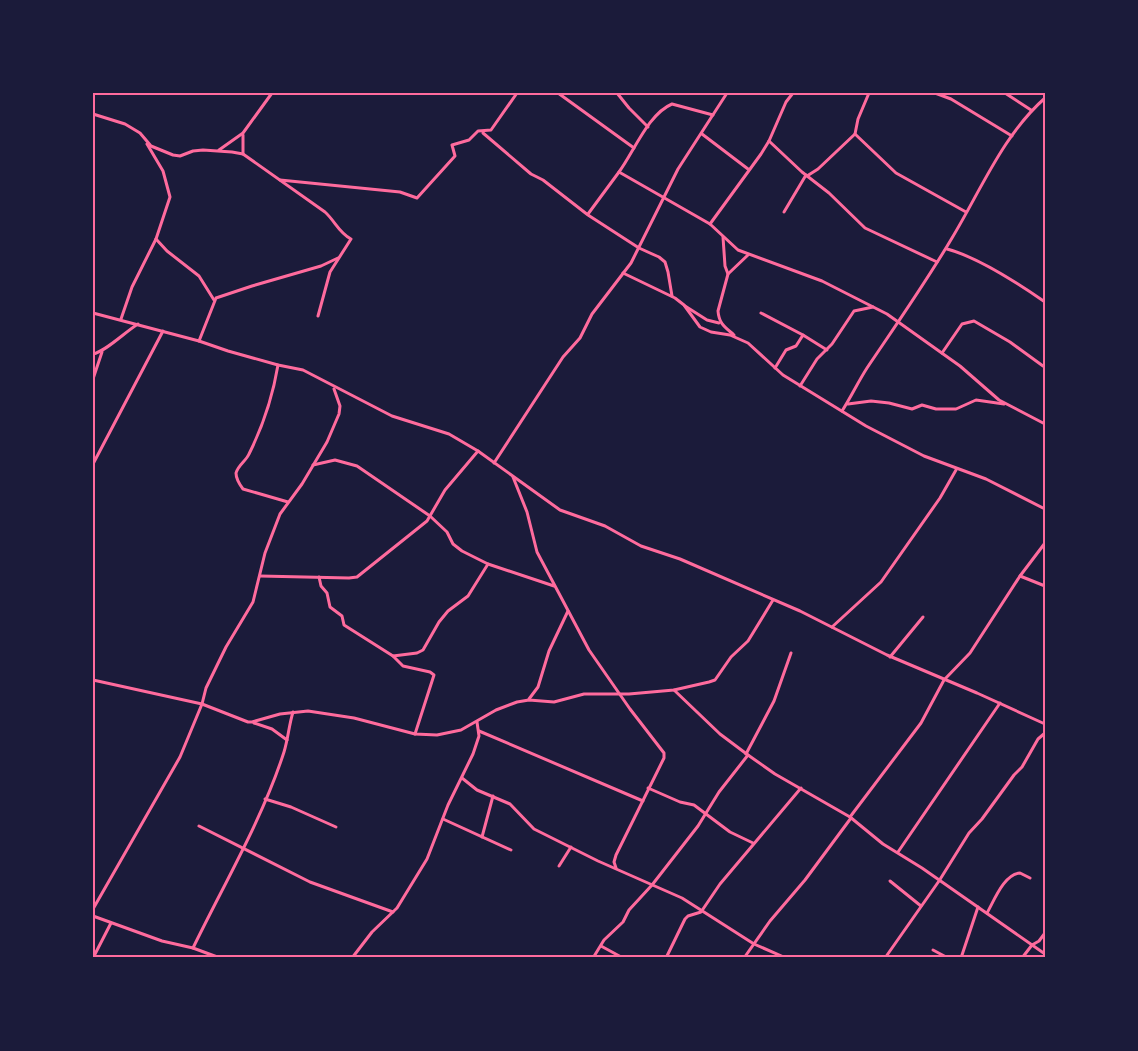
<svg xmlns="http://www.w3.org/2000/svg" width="1138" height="1051" font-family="'Golos Text',sans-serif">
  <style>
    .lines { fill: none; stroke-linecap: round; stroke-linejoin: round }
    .minor { stroke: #ff6b9d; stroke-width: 3 }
    .neatline { fill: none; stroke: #ff6b9d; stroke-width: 2 }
  </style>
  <rect width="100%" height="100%" fill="#1b1b3a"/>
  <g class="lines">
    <!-- minor -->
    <g class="minor">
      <path d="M558,93L634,148"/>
      <path d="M617,93L629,108L648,127"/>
      <path d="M793,93L786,102L769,141L761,154L710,224L738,250L822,281L887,314L960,366L999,400L1045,424"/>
      <path d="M935,93L951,99L1012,136"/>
      <path d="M1005,93L1031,110"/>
      <path d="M93,114L125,124L140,133L151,146L173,155L180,156L193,151L203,150L232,152L243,154L325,212C335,221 339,233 351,239L330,272L318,316"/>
      <path d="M483,133L531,174L543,180L588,215L639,248L659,257L665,262L668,272L672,296"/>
      <path d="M702,134L748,169"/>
      <path d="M855,134L896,173L966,212"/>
      <path d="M243,135V154"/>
      <path d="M769,141L802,172L829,193L865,228L937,262"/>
      <path d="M219,150L243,133L272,93"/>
      <path d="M619,172C634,152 648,114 672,104L713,115"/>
      <path d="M807,176L818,169L855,134L858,119L869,93"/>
      <path d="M280,180L400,192L417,198L455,156L452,145L469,140L478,131L491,130L517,93"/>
      <path d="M784,212L806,175"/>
      <path d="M588,214L619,172L710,224"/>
      <path d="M723,237L725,266L728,274L718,311C719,324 725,327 734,335"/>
      <path d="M156,239L167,251L199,276L214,300"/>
      <path d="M947,249C977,257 1019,284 1045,302"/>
      <path d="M623,273L675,298L684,305L700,327L711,332L730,335L748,343L783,375L866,426L924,456L986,479L1045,509"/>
      <path d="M728,274L748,255"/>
      <path d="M685,306L707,320L719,323"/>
      <path d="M93,313L199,341L228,351L278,365L303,370L392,416L449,434L478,451L560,510L605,526L641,546L680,559L800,611L887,655L977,693L1045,724"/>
      <path d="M761,313L803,335"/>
      <path d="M121,319L132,287L156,239L170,197L163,171L147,144"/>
      <path d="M199,341L216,298L252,286L321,266L338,258"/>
      <path d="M942,353L962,324L974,321L1010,342L1043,366"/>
      <path d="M93,354C105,352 125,332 138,324"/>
      <path d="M278,365C273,395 263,426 249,454C246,461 238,465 236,473C236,479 240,485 243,489L288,502"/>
      <path d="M775,368L786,350L796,346L803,335L827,350"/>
      <path d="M93,379L102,352"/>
      <path d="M800,386L817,359L832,344L854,311L873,307"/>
      <path d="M848,404L871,401L889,403L912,409L922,405L936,409H956L976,400L1004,404"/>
      <path d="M842,411C851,397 858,382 867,368C896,325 926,282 952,238C981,190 1003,135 1045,98"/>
      <path d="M494,463L563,357L580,338L592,314L631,263L678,169L727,93"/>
      <path d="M93,464L163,331"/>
      <path d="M313,465L335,460L357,466L430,516L447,532L453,544L462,551L488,564L554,586"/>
      <path d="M513,477L527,512L537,552L589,650L630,709L664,753V758L616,855L614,862L616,868"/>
      <path d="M260,576L349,578L357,577L427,521L445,490L478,451"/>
      <path d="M1020,576L1045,586"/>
      <path d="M319,577L321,586L327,593L330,607L342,616L344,625L393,656L403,666L430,672L434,675L415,734"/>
      <path d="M832,627L881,582L940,498L956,470"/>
      <path d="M393,656L417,653L423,650L439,622L448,611L468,596L488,564"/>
      <path d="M890,657L923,617"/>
      <path d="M93,680L202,704L248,722H252L280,714L308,711L354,718L415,734L437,735L461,730L496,710L517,702L529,700L554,702L584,694H629L674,690L709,682L715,680L731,657L748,641L773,600"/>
      <path d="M674,690L720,734L748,755L775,774L850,817L883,844L922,868L1045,954"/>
      <path d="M529,699L538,687L549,651L568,611"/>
      <path d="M254,723L272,729L287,740"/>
      <path d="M479,731L643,801"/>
      <path d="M746,754L774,701L791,653"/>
      <path d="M462,778L477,790L510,804L534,829L598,861L682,898L754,944L786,958"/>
      <path d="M648,788L680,802L694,805L730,832L753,843"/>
      <path d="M265,799L291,807L336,827"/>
      <path d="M850,817L921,723L944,680L970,653L1020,576L1045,543"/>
      <path d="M443,819L511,850"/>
      <path d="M199,826L310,882L393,912"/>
      <path d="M482,837L493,796"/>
      <path d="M898,852L1000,703"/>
      <path d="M559,866L571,847"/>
      <path d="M890,881L921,906"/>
      <path d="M93,909L180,757L202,704L206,688L226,647L253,602L265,553L280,514L302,484L327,442L339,414L340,406L334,389"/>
      <path d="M987,913C994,901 1004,874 1020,873L1030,878"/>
      <path d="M93,916L162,941L193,948L220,958"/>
      <path d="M601,946L623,958"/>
      <path d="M193,948C224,884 262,820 284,752C288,739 289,725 293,712"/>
      <path d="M933,950L948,958"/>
      <path d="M93,958L111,923"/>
      <path d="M352,958L372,932L397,908L427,859L448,805L473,754L479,736L477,722"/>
      <path d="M593,958L604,940L623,922L629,910L652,885L698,826L719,792L748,755"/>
      <path d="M666,958L685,919L688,916L701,912L720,884L801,788"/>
      <path d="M744,958L770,921L805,880L851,818"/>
      <path d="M885,958L939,881L969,833L982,819L1014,775L1022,767L1038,739L1045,733"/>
      <path d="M961,958L978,907"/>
      <path d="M1022,958L1032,945L1039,941L1045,933"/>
    </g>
  </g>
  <!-- border -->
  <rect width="1138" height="1051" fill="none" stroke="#1b1b3a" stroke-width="189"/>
  <rect x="94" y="94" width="950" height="862" class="neatline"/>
</svg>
